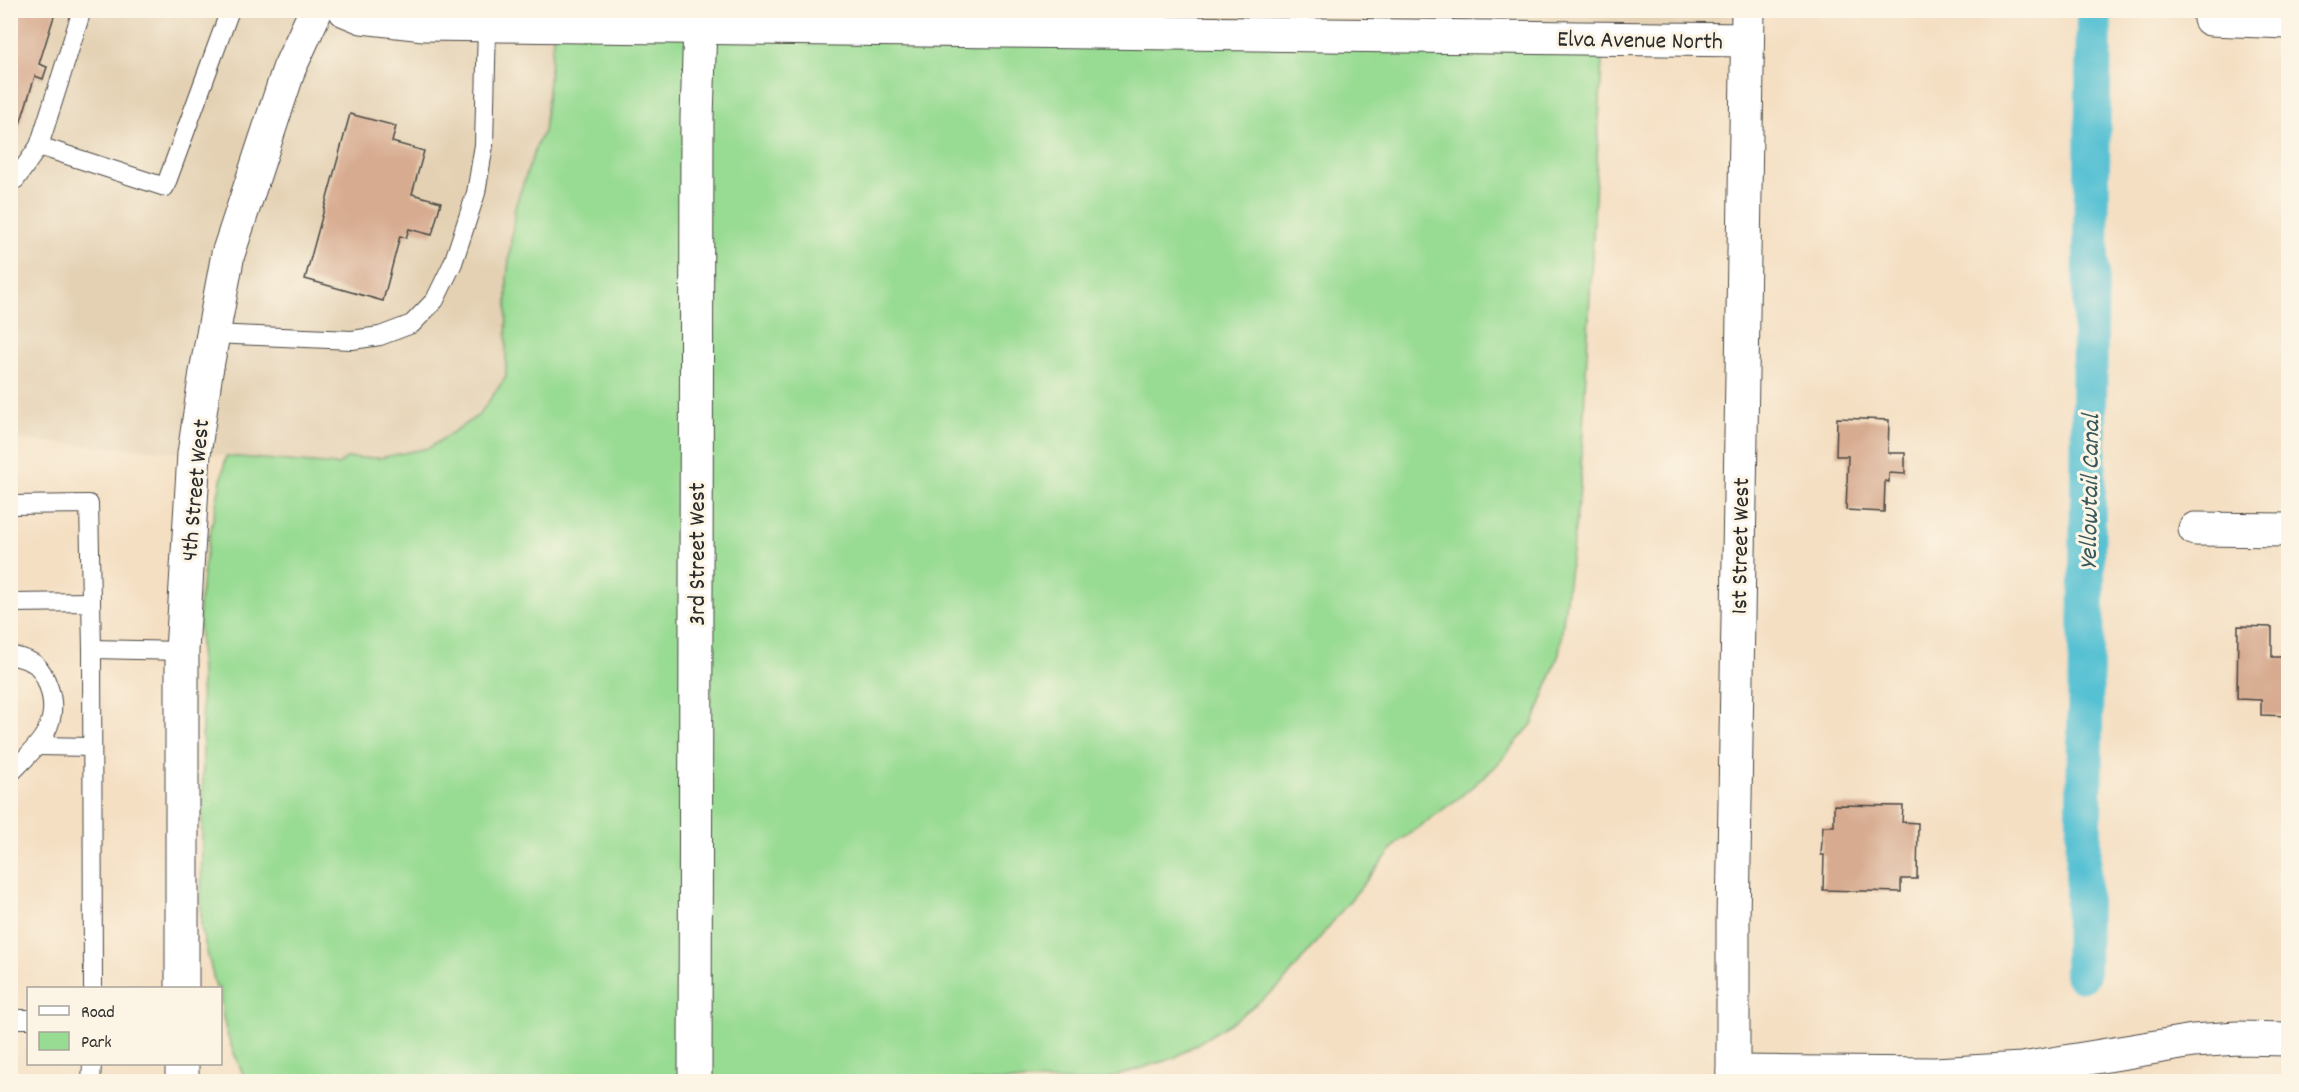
<svg xmlns="http://www.w3.org/2000/svg" width="2299" height="1092" font-family="Dekko,sans-serif">
  <style>
    .built { fill: #e4d1b4 }
    .green { fill: #98db93; stroke: #62835f; stroke-width: 1.5 }
    .lines { fill: none; stroke-linecap: round; stroke-linejoin: round }
    .canal { stroke: #57c1d3; stroke-width: 36 }
    .building { fill: #d7ab90 }
    .service-casing { stroke: #494642; stroke-width: 20 }
    .minor-casing { stroke: #494642; stroke-width: 35 }
    .service { stroke: #fff; stroke-width: 18 }
    .minor { stroke: #fff; stroke-width: 33 }
    .labels { text-anchor: middle; stroke-width: 6; stroke-linejoin: round; paint-order: stroke }
    .street-label { font-size: 24px; fill: #2b2b2b; stroke: #fcf5e5 }
    .water-label { font-size: 26px; font-style: italic; fill: #38585d; stroke: #fcf5e5 }
  </style>
  <rect width="100%" height="100%" fill="#fcf5e5"/>
  <filter id="ink" filterUnits="userSpaceOnUse"><feTurbulence type="fractalNoise" baseFrequency=".0167" numOctaves="2"/><feDisplacementMap in="SourceGraphic" scale="12" xChannelSelector="R" yChannelSelector="G"/><feConvolveMatrix kernelMatrix="1 2 1 2 8 2 1 2 1" color-interpolation-filters="sRGB"/></filter>
  <filter id="wash" filterUnits="userSpaceOnUse"><feTurbulence type="fractalNoise" baseFrequency=".008" numOctaves="4" result="noise"/><feDisplacementMap in="SourceGraphic" scale="24" xChannelSelector="R" yChannelSelector="G"/><feGaussianBlur stdDeviation="1.35" result="paint"/><feColorMatrix in="noise" values="0 0 0 0 0 0 0 0 0 0 0 0 0 0 0 0 0 1.4 0 .05"/><feComposite in="paint" operator="in"/></filter>
  <g filter="url(#wash)">
    <rect width="100%" height="100%" fill="#f4dfc3"/>
    <!-- built -->
    <path class="built" d="M10,11H1749L1748,44L554,29L544,132L538,141L515,207L507,278L506,377L479,415L429,448L379,458H347L338,465L11,439Z"/>
    <!-- green -->
    <path class="green" d="M554,29L1603,42L1580,488L1559,654L1533,723L1495,767L1460,797L1397,843L1282,984L1234,1021L1174,1058L1100,1081L247,1082C231,1049 221,1025 220,988H216L201,927L203,757L199,606L206,553L226,456L338,465L347,458H379L429,448L479,415L506,377L507,278L515,207L538,141L544,132Z"/>
    <g class="lines">
      <!-- canal -->
      <path class="canal" d="M2082,974L2094,10"/>
    </g>
    <g id="blocks">
      <!-- building -->
      <g class="building">
        <path d="M10,10H56L39,64L47,67L43,79L35,76L11,153Z"/>
        <path d="M350,114L396,126L392,142L424,151L412,194L441,202L432,235L409,229L406,238L400,236L383,301L305,279Z"/>
        <path d="M1837,418L1889,420L1888,453H1905V474L1889,473V482L1885,481L1884,512L1846,510L1848,456H1836Z"/>
        <path d="M2238,626L2272,627V657H2288V716L2261,715V700L2237,699Z"/>
        <path d="M1834,805L1903,806L1902,822L1918,823L1917,879H1901V892L1823,890L1824,855H1821L1823,826H1834Z"/>
      </g>
    </g>
  </g>
  <g filter="url(#ink)">
    <use href="#blocks" fill-opacity="0" stroke="#494642" stroke-width="1.5"/>
    <g class="lines">
      <!-- service casing -->
      <g class="service-casing">
        <g id="service">
          <path d="M82,10L39,146L165,187L230,10"/>
          <path d="M10,178L16,179L39,146"/>
          <path d="M213,334L352,340L380,336L412,324L435,300L453,263L476,193L484,145L487,24"/>
          <path d="M10,505L89,504L92,649"/>
          <path d="M10,603L91,602"/>
          <path d="M10,655C35,661 41,664 49,688C62,727 35,748 10,774"/>
          <path d="M37,746L92,747"/>
          <path d="M93,988L92,649L182,651"/>
          <path d="M10,1019H28"/>
          <path d="M91,1082L92,1064"/>
        </g>
      </g>
      <!-- minor casing -->
      <g class="minor-casing">
        <g id="minor">
          <path d="M345,10L362,17L424,24L1747,40"/>
          <path d="M2210,19L2288,22"/>
          <path d="M2195,529L2288,530"/>
          <path d="M182,988V651L194,454L206,372L228,254L289,69L316,10"/>
          <path d="M1733,1072L1935,1074L2022,1069L2193,1041L2237,1038L2288,1039"/>
          <path d="M182,1082V1064"/>
          <path d="M695,1082L697,117L700,26"/>
          <path d="M1733,1082V921L1748,10"/>
        </g>
      </g>
      <!-- service -->
      <use href="#service" class="service"/>
      <!-- minor -->
      <use href="#minor" class="minor"/>
    </g>
  </g>
  <g class="labels">
    <!-- street labels -->
    <g class="street-label">
      <text transform="translate(1640 39) rotate(1)" y="8">Elva Avenue North</text>
      <text transform="translate(194 490) rotate(-85)" y="8">4th Street West</text>
      <text transform="translate(1739 546) rotate(-89)" y="8">1st Street West</text>
      <text transform="translate(696 554) rotate(-90)" y="8">3rd Street West</text>
    </g>
    <!-- water labels -->
    <g class="water-label">
      <text transform="translate(2088 492) rotate(-89)" y="9">Yellowtail Canal</text>
    </g>
  </g>
  <!-- margin -->
  <rect width="2299" height="1092" fill="none" stroke="#fcf5e5" stroke-width="36"/>
  <!-- legend -->
  <rect x="27" y="987" width="195" height="78" fill="#fcf5e5" stroke="#a8a49b" stroke-width="1.5"/>
  <rect x="39" y="1006" width="30" height="9" fill="#ffffff" stroke="#a8a49b" stroke-width="1.5"/>
  <text x="81" y="1017" font-size="18" fill="#2b2b2b">Road</text>
  <rect x="39" y="1032" width="30" height="18" fill="#98db93" stroke="#a8a49b" stroke-width="1.5"/>
  <text x="81" y="1047" font-size="18" fill="#2b2b2b">Park</text>
</svg>
